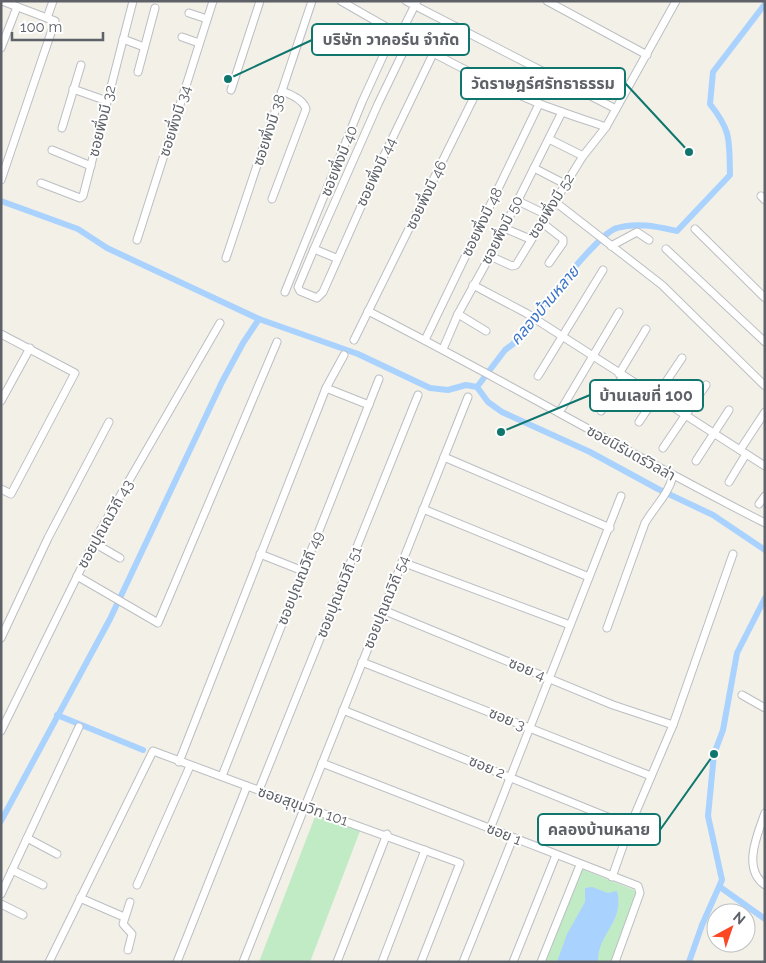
<svg xmlns="http://www.w3.org/2000/svg" width="766" height="963" font-family="Raleway,'Noto Sans Thai',sans-serif">
  <style>
    .green { fill: #c1ebc5 }
    .water { fill: #a9d2ff }
    .lines { fill: none; stroke-linecap: round; stroke-linejoin: round }
    .canal { stroke: #a9d2ff; stroke-width: 6 }
    .minor-casing { stroke: #bbbec3; stroke-width: 9 }
    .minor { stroke: #fff; stroke-width: 7 }
    .labels { text-anchor: middle; stroke-width: 4; stroke-linejoin: round; paint-order: stroke }
    .street-label { font-size: 15px; fill: #5e6268; stroke: #fff }
    .water-label { font-size: 16px; font-style: italic; fill: #3c74c6; stroke: #fff }
    .leader { fill: none; stroke: #0f766e; stroke-width: 2 }
    .callout-dot { fill: #0f766e; stroke: #fff; stroke-width: 2 }
    .callout { fill: #fff; stroke: #0f766e; stroke-width: 2 }
    .callout-label { font-size: 16px; text-anchor: middle; font-weight: bold; fill: #5e6268 }
  </style>
  <rect width="100%" height="100%" fill="#f2f0e7"/>
  <!-- green -->
  <g class="green">
    <path d="M316,814L360,831L310,962H259Z"/>
    <path d="M582,869L634,890L636,894L611,962H545Z"/>
  </g>
  <!-- water -->
  <path class="water" d="M592,887L608,893L617,891C625,922 597,934 598,962H557L567,934L585,902V888Z"/>
  <g class="lines">
    <!-- canal -->
    <g class="canal">
      <path d="M765,4L713,72L710,104C732,132 729,140 730,175L677,231C658,227 637,222 617,228C597,233 530,323 513,344L505,350L477,387L488,402L502,412L590,452L658,489L713,515L765,550"/>
      <path d="M1,201L78,229L107,248L259,319L358,354L430,388L448,390L466,385L477,387"/>
      <path d="M57,715L143,750"/>
      <path d="M1,821L110,619L222,382L243,343L259,319"/>
      <path d="M720,887L765,919"/>
      <path d="M689,962L702,925L722,880L708,816L714,754L723,730L737,653L765,598"/>
    </g>
    <!-- minor casing -->
    <g class="minor-casing">
      <g id="minor">
        <path d="M341,1C405,38 469,75 538,103C560,112 583,119 606,127"/>
        <path d="M406,1L616,109"/>
        <path d="M547,1L647,55"/>
        <path d="M189,13L207,19"/>
        <path d="M47,18L53,1"/>
        <path d="M400,35L417,1"/>
        <path d="M182,37L199,43"/>
        <path d="M123,39L144,47"/>
        <path d="M1,48L17,7"/>
        <path d="M138,72L155,8"/>
        <path d="M73,89L107,101"/>
        <path d="M231,90L260,1"/>
        <path d="M62,128L81,65"/>
        <path d="M549,139L583,156"/>
        <path d="M52,150L91,166"/>
        <path d="M534,168L565,184"/>
        <path d="M1,180L55,21L2,1"/>
        <path d="M41,183L80,198L83,196L133,1"/>
        <path d="M761,196L765,200"/>
        <path d="M272,199L306,109C303,99 291,95 282,91"/>
        <path d="M518,201L545,214"/>
        <path d="M554,201L662,285L765,386"/>
        <path d="M541,222L563,239V243L549,263"/>
        <path d="M504,228L530,239"/>
        <path d="M695,229L765,298"/>
        <path d="M137,240L213,1"/>
        <path d="M611,246L637,232L649,240"/>
        <path d="M314,249L298,287L300,291L317,298L323,292L379,166L433,54"/>
        <path d="M666,249L765,342"/>
        <path d="M490,256L512,266L516,265L583,156L606,127L676,1"/>
        <path d="M226,258L312,1"/>
        <path d="M336,258L314,249L378,104L409,40"/>
        <path d="M473,285L526,313L765,466"/>
        <path d="M285,292L362,102L394,32"/>
        <path d="M368,311C502,379 631,455 765,523"/>
        <path d="M458,314L486,331"/>
        <path d="M1,334L75,373L11,494L1,489"/>
        <path d="M354,340L483,79"/>
        <path d="M425,340L539,104"/>
        <path d="M443,349L458,314L490,256L562,112"/>
        <path d="M619,374L646,329"/>
        <path d="M538,376L603,270"/>
        <path d="M326,388L369,405"/>
        <path d="M1,401L30,348"/>
        <path d="M562,408L619,312"/>
        <path d="M601,411L623,376"/>
        <path d="M639,422L682,358"/>
        <path d="M663,448L706,385"/>
        <path d="M740,450L765,412"/>
        <path d="M444,457L610,528"/>
        <path d="M696,461L729,410"/>
        <path d="M729,482L746,454"/>
        <path d="M759,504L765,496"/>
        <path d="M423,509L589,577"/>
        <path d="M94,543L120,558"/>
        <path d="M260,554L303,571"/>
        <path d="M402,562L570,625"/>
        <path d="M77,576L158,623L277,342"/>
        <path d="M383,610L613,705L673,725"/>
        <path d="M607,628L645,523C655,506 668,495 673,476"/>
        <path d="M1,638L48,538L109,422"/>
        <path d="M362,662L651,776"/>
        <path d="M742,695L765,708"/>
        <path d="M343,710L630,826"/>
        <path d="M1,731L97,536L220,323"/>
        <path d="M179,762L326,388L344,355"/>
        <path d="M322,763L638,886L640,893L615,962"/>
        <path d="M222,776L379,379"/>
        <path d="M259,790L418,395"/>
        <path d="M765,813C757,835 742,869 765,885"/>
        <path d="M490,829L621,496"/>
        <path d="M27,838L57,854"/>
        <path d="M12,870L43,885"/>
        <path d="M612,877L630,826L673,725L733,554"/>
        <path d="M137,885L190,766"/>
        <path d="M1,894L79,727"/>
        <path d="M80,898L124,917"/>
        <path d="M1,904L23,915"/>
        <path d="M128,950L132,934L123,924L130,902"/>
        <path d="M49,962L153,751L247,786"/>
        <path d="M177,962L247,786L460,863L421,962"/>
        <path d="M243,962L468,397"/>
        <path d="M337,962L387,834"/>
        <path d="M382,962L425,850"/>
        <path d="M463,962L513,838"/>
        <path d="M513,962L556,855"/>
        <path d="M541,962L580,865"/>
      </g>
    </g>
    <!-- minor -->
    <use href="#minor" class="minor"/>
  </g>
  <g class="labels">
    <!-- street labels -->
    <g class="street-label">
      <text transform="translate(102 121) rotate(-76)" y="5">ซอยพึ่งมี 32</text>
      <text transform="translate(175 121) rotate(-72)" y="5">ซอยพึ่งมี 34</text>
      <text transform="translate(269 130) rotate(-72)" y="5">ซอยพึ่งมี 38</text>
      <text transform="translate(339 161) rotate(-68)" y="5">ซอยพึ่งมี 40</text>
      <text transform="translate(376 172) rotate(-65)" y="5">ซอยพึ่งมี 44</text>
      <text transform="translate(426 195) rotate(-64)" y="5">ซอยพึ่งมี 46</text>
      <text transform="translate(551 206) rotate(-58)" y="5">ซอยพึ่งมี 52</text>
      <text transform="translate(482 222) rotate(-64)" y="5">ซอยพึ่งมี 48</text>
      <text transform="translate(502 230) rotate(-63)" y="5">ซอยพึ่งมี 50</text>
      <text transform="translate(631 453) rotate(29)" y="5">ซอยนิรันดร์วิลล่า</text>
      <text transform="translate(105 524) rotate(-61)" y="5">ซอยปุณณวิถี 43</text>
      <text transform="translate(300 578) rotate(-68)" y="5">ซอยปุณณวิถี 49</text>
      <text transform="translate(339 592) rotate(-68)" y="5">ซอยปุณณวิถี 51</text>
      <text transform="translate(386 602) rotate(-68)" y="5">ซอยปุณณวิถี 54</text>
      <text transform="translate(527 669) rotate(22)" y="5">ซอย 4</text>
      <text transform="translate(507 719) rotate(22)" y="5">ซอย 3</text>
      <text transform="translate(487 767) rotate(22)" y="5">ซอย 2</text>
      <text transform="translate(303 806) rotate(19)" y="5">ซอยสุขุมวิท 101</text>
      <text transform="translate(504 834) rotate(22)" y="5">ซอย 1</text>
    </g>
    <!-- water labels -->
    <g class="water-label">
      <text transform="translate(544 305) rotate(-50)" y="6">คลองบ้านหลาย</text>
    </g>
  </g>
  <!-- callouts -->
  <path class="leader" d="M228 79L312 40M689 152L625 83M501 432L590 395M714 754L660 830"/>
  <g class="callout-dot">
    <circle cx="228" cy="79" r="5"/>
    <circle cx="689" cy="152" r="5"/>
    <circle cx="501" cy="432" r="5"/>
    <circle cx="714" cy="754" r="5"/>
  </g>
  <g class="callout">
    <rect x="312" y="24" width="157" height="31" rx="5"/>
    <rect x="461" y="68" width="164" height="31" rx="5"/>
    <rect x="590" y="380" width="113" height="31" rx="5"/>
    <rect x="538" y="814" width="122" height="31" rx="5"/>
  </g>
  <g class="callout-label">
    <text x="391" y="45">บริษัท วาคอร์น จำกัด</text>
    <text x="543" y="89">วัดราษฎร์ศรัทธาธรรม</text>
    <text x="646" y="401">บ้านเลขที่ 100</text>
    <text x="599" y="835">คลองบ้านหลาย</text>
  </g>
  <!-- border -->
  <rect width="766" height="963" fill="none" stroke="#5e6268" stroke-width="5"/>
  <!-- north arrow -->
  <g transform="translate(731 928) rotate(40)"><circle r="24" fill="#ffffff" stroke="#bfc0c3"/>
  <path d="M0-4L9 19L0 12L-9 19Z" fill="#fb4724"/>
  <text y="-8" font-size="14" font-weight="bold" text-anchor="middle" fill="#5e6268">N</text>
  </g>
  <!-- scale -->
  <path d="M12 32v8h91v-8" fill="none" stroke="#5e6268" stroke-width="2.5"/>
  <text x="20" y="32" font-size="15" fill="#5e6268" stroke="#ffffff" stroke-width="4" paint-order="stroke">100 m</text>
</svg>
